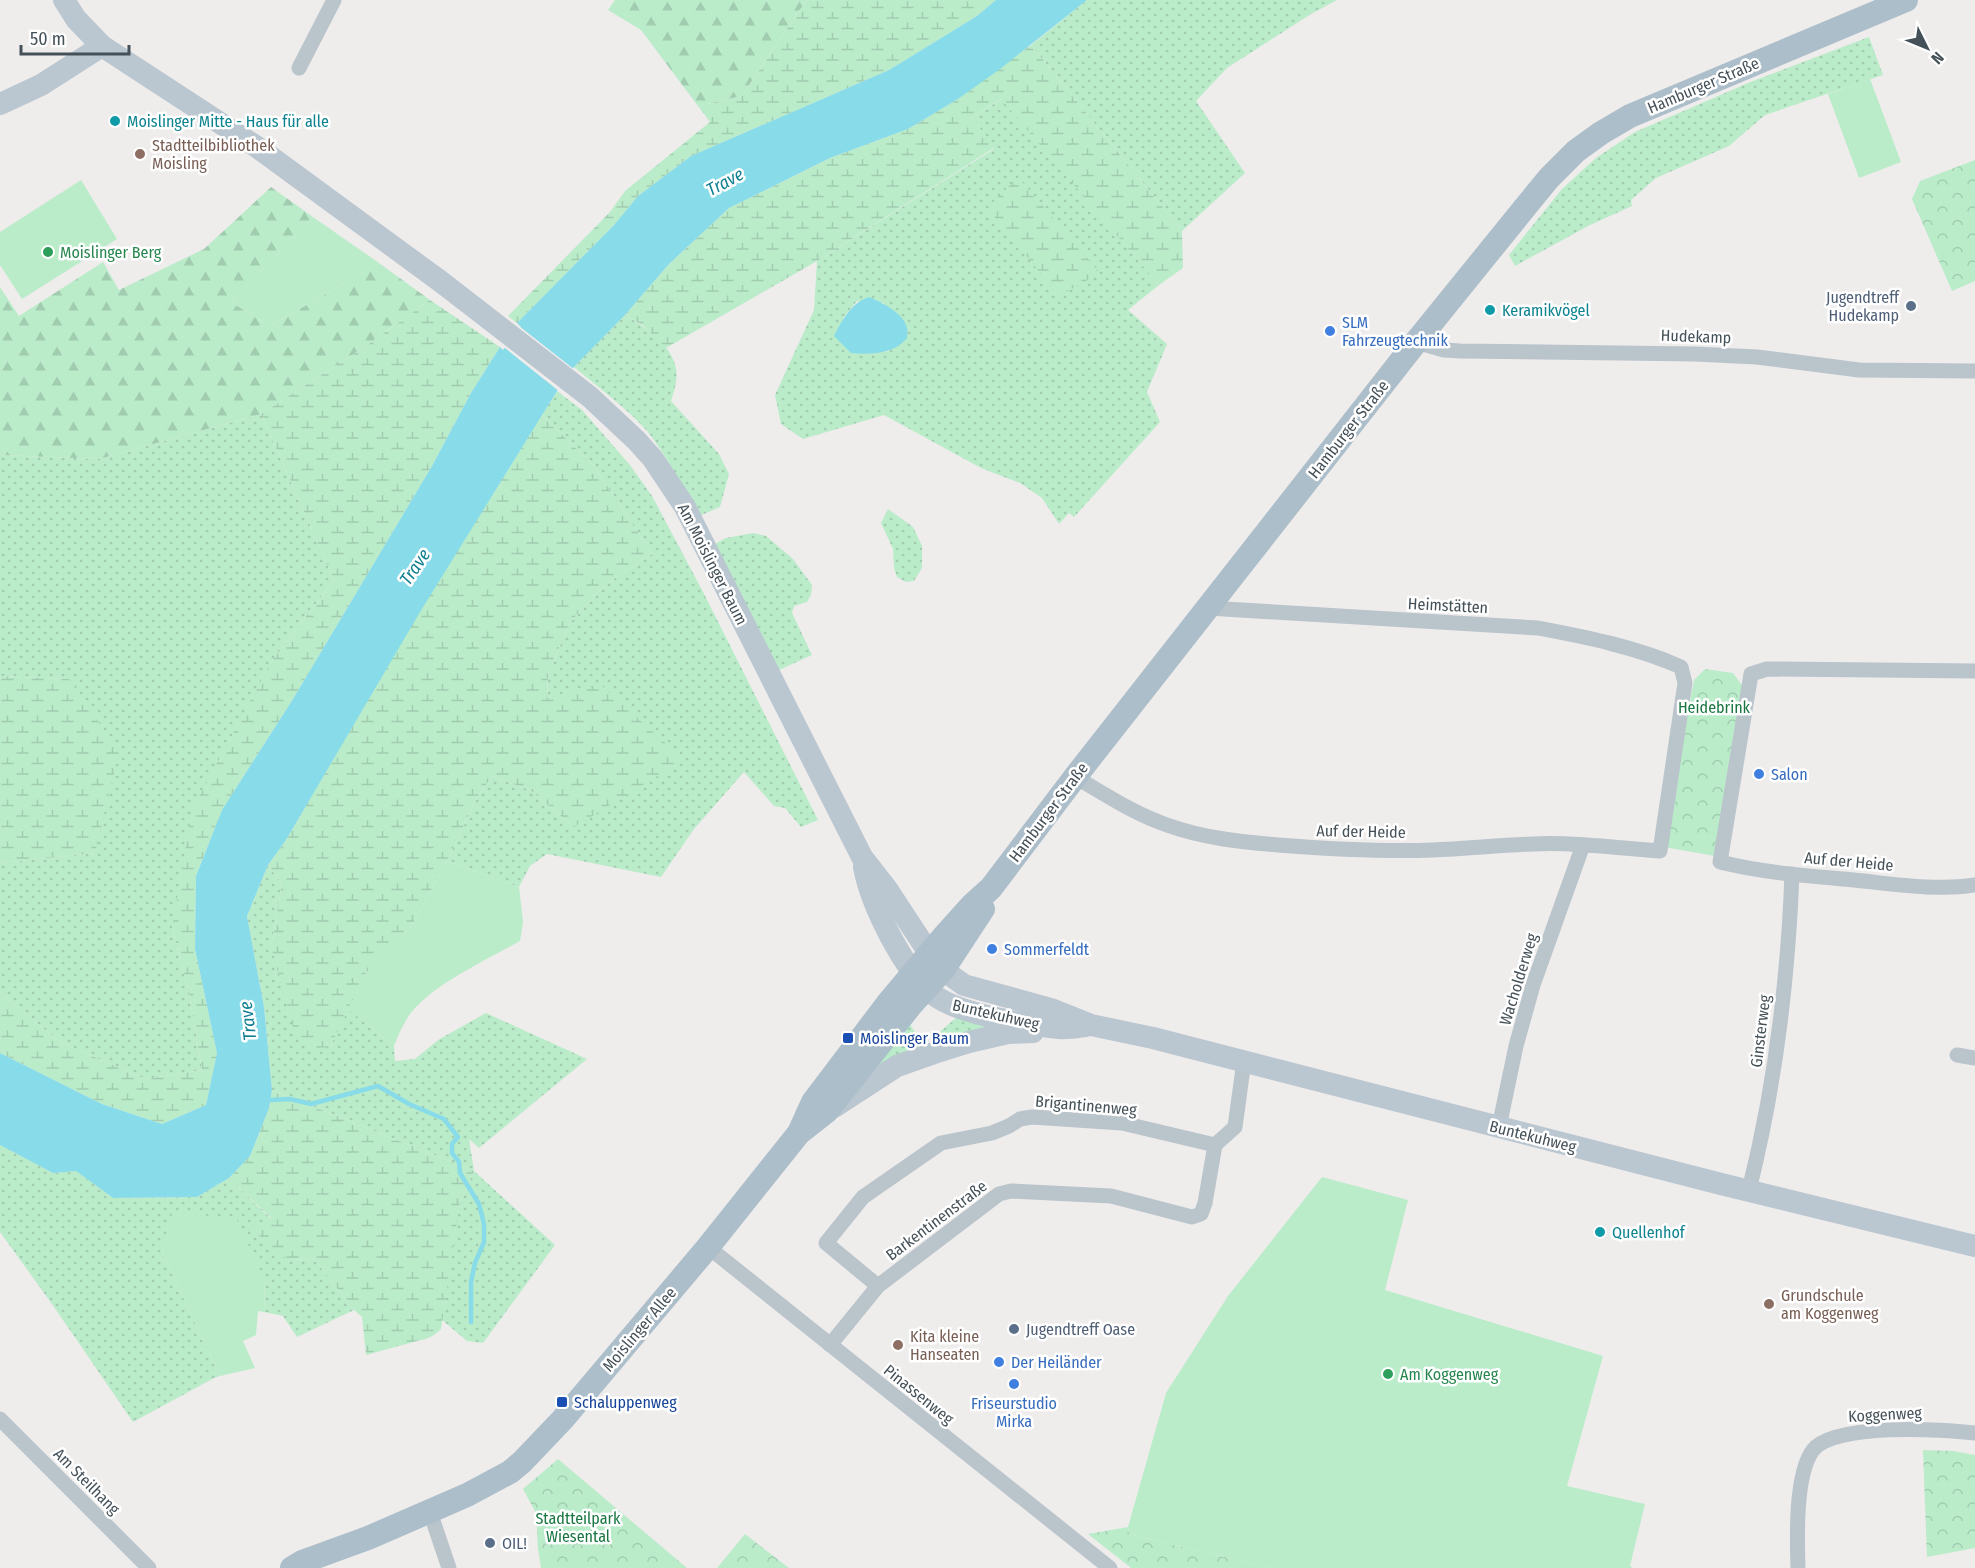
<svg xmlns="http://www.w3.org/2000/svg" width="1975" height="1568" font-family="'Fira Sans Condensed',sans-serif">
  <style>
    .grass { fill: url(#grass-dots); fill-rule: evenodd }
    .forest { fill: url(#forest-firs) }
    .wetland { fill: url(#wetland-marsh) }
    .park { fill: url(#park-crowns) }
    .garden { fill: #baecca }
    .water { fill: #88dbe8 }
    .pier { fill: #efecec }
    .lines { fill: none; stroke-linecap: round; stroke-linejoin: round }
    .stream { stroke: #88dbe8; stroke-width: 4.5 }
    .street { stroke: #bac4cb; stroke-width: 15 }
    .secondary { stroke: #bac6d0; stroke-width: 22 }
    .primary { stroke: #acbeca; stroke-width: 24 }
    .culture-dot { fill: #0f9aa8; stroke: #fff; stroke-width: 2 }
    .education-dot { fill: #8d6e63; stroke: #fff; stroke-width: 2 }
    .leisure-dot { fill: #2e9e5b; stroke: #fff; stroke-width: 2 }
    .service-dot { fill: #5c6f8a; stroke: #fff; stroke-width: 2 }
    .shop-dot { fill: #3f7fe0; stroke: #fff; stroke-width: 2 }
    .transit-dot { fill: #1a4fb4; stroke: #fff; stroke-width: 2 }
    .labels { text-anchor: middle; stroke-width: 5; stroke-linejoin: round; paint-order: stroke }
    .street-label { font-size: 16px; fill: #455158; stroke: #fff }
    .culture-label { font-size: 16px; fill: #0d838f; stroke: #fff; text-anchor: start }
    .education-label { font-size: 16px; fill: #785e54; stroke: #fff; text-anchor: start }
    .leisure-label { font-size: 16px; fill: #27864d; stroke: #fff; text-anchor: start }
    .service-label { font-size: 16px; fill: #4e5e75; stroke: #fff; text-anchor: start }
    .shop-label { font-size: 16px; fill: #366cbe; stroke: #fff; text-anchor: start }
    .park-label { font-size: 16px; fill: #197641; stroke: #fff }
    .transit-label { font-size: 16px; fill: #164399; stroke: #fff; text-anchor: start }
    .water-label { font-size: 18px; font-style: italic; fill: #118091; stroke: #fff }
  </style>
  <defs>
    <pattern id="grass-dots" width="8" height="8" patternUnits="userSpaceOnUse" patternTransform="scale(1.5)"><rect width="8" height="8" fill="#baecca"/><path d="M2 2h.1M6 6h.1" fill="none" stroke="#a1ccb0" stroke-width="1.8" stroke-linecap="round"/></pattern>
    <pattern id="forest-firs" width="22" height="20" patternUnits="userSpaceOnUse" patternTransform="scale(1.5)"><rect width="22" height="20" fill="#baecca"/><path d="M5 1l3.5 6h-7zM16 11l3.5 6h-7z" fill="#a1ccb0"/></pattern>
    <pattern id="wetland-marsh" width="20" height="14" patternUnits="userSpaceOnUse" patternTransform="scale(1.5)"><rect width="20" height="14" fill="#baecca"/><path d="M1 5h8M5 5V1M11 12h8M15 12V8" fill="none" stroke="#a1ccb0"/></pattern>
    <pattern id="park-crowns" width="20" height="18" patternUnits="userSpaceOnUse" patternTransform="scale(1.5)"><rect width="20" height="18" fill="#baecca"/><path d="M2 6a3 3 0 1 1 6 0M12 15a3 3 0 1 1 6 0" fill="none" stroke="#a1ccb0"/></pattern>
  </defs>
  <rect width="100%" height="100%" fill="#efecec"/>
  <!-- grass -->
  <g class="grass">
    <path d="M1087,0H1337L1311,14L1227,68L1196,101L1245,173L1182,231L1031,45Z"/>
    <path d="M1869,37L1883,75L1765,115L1729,146L1656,178L1631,200L1632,206L1590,225L1515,266L1509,255L1562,189L1596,158L1635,132L1748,83Z"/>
    <path d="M1002,99L1159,285L1128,310L1167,344L1147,392L1160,422L1074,517L1069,513L1059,524L1042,498L1020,483L981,468L884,415L803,439L781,424L775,395L814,310L817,261L994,149L972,117ZM857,301L883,303L890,309L889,351L865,354L843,318Z"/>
    <path d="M625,315C644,326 672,344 676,369C678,380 674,391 671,401L719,454L729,474L720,507L699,516C683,488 668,458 648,432C627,408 599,388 574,367Z"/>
    <path d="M557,391L582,410L630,465L652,496L701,588L818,820L801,827L785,808L774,806L744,772L694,829L661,877L547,854L530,866L519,887L447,861L477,798L492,776L530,790L574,827L547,699L548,674L570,622L605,585L652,554L594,466L542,415Z"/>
    <path d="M261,414L334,580L271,662L172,928L188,988L202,1070L145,1079L60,1042L0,993V863L95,853L69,679L0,676V455L99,459Z"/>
    <path d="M888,509L913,527L922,546V568L914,581L906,582L897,577L894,568L893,549L881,523Z"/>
    <path d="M753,533L766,536L793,559L812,585L811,595L807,602L794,606L792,613L812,655L779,670L713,545L726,538Z"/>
    <path d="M268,865L282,884L271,946L330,1047L348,1009L394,1046L395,1061L415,1059L438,1040L486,1013L587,1059L479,1148L469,1139L474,1171L555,1245L483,1343L467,1341L441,1319L460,1202L474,1171L272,1090L264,1007L247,916Z"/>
    <path d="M958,1016L996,1025L937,1043L935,1036Z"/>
    <path d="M909,1023L915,1032L922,1048L869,1074Z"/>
    <path d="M0,1145L53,1173L76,1171L113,1198L197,1197L229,1178L271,1219L287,1259L315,1260L354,1310L297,1337L283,1316L264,1312L265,1280L161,1250L220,1376L214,1378L133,1422L52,1304L0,1232Z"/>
  </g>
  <!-- forest -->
  <g class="forest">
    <path d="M615,0H808L798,12L742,96L698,106L641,30L608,10Z"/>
    <path d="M271,187L313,217L231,302L270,326L379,263L430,300L363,348L261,414L99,459L0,455V287L19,316L103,262L119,290L204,249Z"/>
  </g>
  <!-- wetland -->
  <g class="wetland">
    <path d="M808,0H996L977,16L889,70L691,156L638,196L614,225L517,323L508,316L610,212L625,191L710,122L698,106L742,96L798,12Z"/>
    <path d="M1031,45L1182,231L1183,268L1159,285L1001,99L972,117L994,148L817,261L666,348L644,326L625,315L669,264L729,208L830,158L908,129L958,99Z"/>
    <path d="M1018,177L1100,273L1059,296L987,208Z"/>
    <path d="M430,300L500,347L471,393L432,466L293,699L222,810L196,876L195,949L217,1053L206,1105L162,1124L102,1104L0,1053V993L60,1042L145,1079L202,1070L188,988L172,928L192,810L271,662L334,580L261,414L363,348Z"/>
    <path d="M542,415L594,466L652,554L605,585L570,622L548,674L547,698L600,684L684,760L574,827L530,790L492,776L477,798L447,861L411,927L366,973L330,1047L307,1049L293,1027L271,946L282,884L268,865L286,840L419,612Z"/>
    <path d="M0,676L69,679L119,752L95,853L0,863Z"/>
    <path d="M272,1090L474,1171L460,1202L441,1329C433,1337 427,1339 417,1341L366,1355L362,1317L354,1310L315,1260L287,1259L257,1234L252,1226L271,1218L229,1178L250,1156L269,1108Z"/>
  </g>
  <!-- park -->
  <g class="park">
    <path d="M1975,160V281L1952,291L1912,199L1920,181Z"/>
    <path d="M1705,669L1733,673L1742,685L1715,856L1664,847L1694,680Z"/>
    <path d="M1923,1450L1954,1451L1975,1455V1548L1927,1557Z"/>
    <path d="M558,1459L687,1568H541L538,1549L536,1513L523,1489Z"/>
    <path d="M1128,1527L1129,1534L1270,1568H1131L1088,1534Z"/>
    <path d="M745,1534L789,1568H717Z"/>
  </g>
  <!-- garden -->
  <g class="garden">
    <path d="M1870,79L1901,162L1859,178L1828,94Z"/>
    <path d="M81,180L117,239L22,299L0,265V232Z"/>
    <path d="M313,217L379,263L270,326L231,302Z"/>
    <path d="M447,861L519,887L523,922L520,941C487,960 444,979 417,1006C406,1017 400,1031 394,1046L348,1009L366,973L411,927Z"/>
    <path d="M1322,1177L1408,1200L1385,1290L1603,1356L1567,1486L1645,1504L1630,1566L1633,1568H1270L1129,1534L1128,1527L1166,1393L1228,1296Z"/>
    <path d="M173,1211L237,1220L265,1280L264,1312L258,1311L256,1335L243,1341L255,1368L220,1376L161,1250Z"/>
  </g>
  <!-- water -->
  <g class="water">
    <path d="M996,0H1087L1000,69L958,99L908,129L830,158L729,208L669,264L625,315L574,367L557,391L420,612L286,840L268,865L247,916L264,1007L272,1090L269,1108L250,1156L229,1178L197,1197L113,1198L76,1171L53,1173L0,1145V1053L102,1104L162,1124L206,1105L217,1053L195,949L196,876L222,810L293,699L432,466L471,393L500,347L503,350L521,327L517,323L614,225L638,196L691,156L889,70L977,16Z"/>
    <path d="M869,297C881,302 904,313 907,328C908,331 907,334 907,338C894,354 871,355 851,353L834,336C843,319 851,303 869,297Z"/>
  </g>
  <!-- pier -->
  <path class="pier" d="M514,322L575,370L560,392L500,344L503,346L517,327Z"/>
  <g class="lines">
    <!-- stream -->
    <path class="stream" d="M270,1100L290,1099L311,1104L378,1086L409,1104L444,1119L458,1137L452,1144V1153L459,1162L460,1173L479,1204L484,1224V1242L475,1263L471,1282V1322"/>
    <!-- street -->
    <g class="street">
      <path d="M299,68L334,0"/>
      <path d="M1416,342L1444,350L1460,351L1695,354L1757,357L1859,370L1975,371"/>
      <path d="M1975,671L1767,669L1751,674L1720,862C1764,873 1810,876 1854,880C1894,884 1936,891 1975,885"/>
      <path d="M1075,777C1105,794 1134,814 1167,825C1203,838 1241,842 1278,845C1330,849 1382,852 1433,850C1466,849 1499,845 1533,844C1575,842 1617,848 1660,851L1685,683L1681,667C1636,647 1586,637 1538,628L1208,608"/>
      <path d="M1957,1055L1975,1058"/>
      <path d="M1499,1127L1516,1046L1533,985L1583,845"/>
      <path d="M1749,1190C1775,1087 1788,980 1792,874"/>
      <path d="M708,1247L1110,1568"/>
      <path d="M878,1286L826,1243L863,1197L941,1143L992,1133L1009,1126L1020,1119L1032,1117L1122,1123L1215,1145L1235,1127L1244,1061"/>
      <path d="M830,1345L878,1286L999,1194L1011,1191L1111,1196L1192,1217L1201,1214L1205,1203L1215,1145"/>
      <path d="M0,1419L149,1568"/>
      <path d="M430,1512L449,1568"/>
      <path d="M1798,1568C1797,1538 1795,1474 1813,1450C1833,1423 1943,1429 1975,1433"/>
    </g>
    <!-- secondary -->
    <g class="secondary">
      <path d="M64,0L76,19L102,46L257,147L440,281L590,397L637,441L653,459L685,507L862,857L887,889L929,953L943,970L964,985L1051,1009L1091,1025L1153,1038L1721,1184L1975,1246"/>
      <path d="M0,104L41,85L102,46"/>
      <path d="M864,867C871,905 904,971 934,995C958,1014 1028,1025 1059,1028C1068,1029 1077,1027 1086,1026"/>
      <path d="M834,1107L897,1066L934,1053L969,1042L1008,1033L1033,1032"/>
    </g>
    <!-- primary -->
    <g class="primary">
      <path d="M799,1133L813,1102L888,1003L945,935L972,905L991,888L1075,777L1416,342L1522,211L1549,178L1576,151L1601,133L1630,116L1906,0"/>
      <path d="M292,1568L302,1562L368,1538L467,1495L510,1472L522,1462L563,1419L708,1247L799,1133L827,1111L911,1005L943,970L983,909"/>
    </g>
  </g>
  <!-- markers -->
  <g class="culture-dot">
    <circle cx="115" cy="121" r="6"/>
    <circle cx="1490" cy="310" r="6"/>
    <circle cx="1600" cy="1232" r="6"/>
  </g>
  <g class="education-dot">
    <circle cx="140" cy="154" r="6"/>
    <circle cx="1769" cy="1304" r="6"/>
    <circle cx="898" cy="1345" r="6"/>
  </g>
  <g class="leisure-dot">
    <circle cx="48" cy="252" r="6"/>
    <circle cx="1388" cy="1374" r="6"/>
  </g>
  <g class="service-dot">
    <circle cx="1911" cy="306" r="6"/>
    <circle cx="1014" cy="1329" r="6"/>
    <circle cx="490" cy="1543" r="6"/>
  </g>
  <g class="shop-dot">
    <circle cx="1330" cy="331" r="6"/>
    <circle cx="1759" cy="774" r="6"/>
    <circle cx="992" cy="949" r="6"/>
    <circle cx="999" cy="1362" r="6"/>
    <circle cx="1014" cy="1384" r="6"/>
  </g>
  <g class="transit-dot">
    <rect x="842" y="1032" width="12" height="12" rx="3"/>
    <rect x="556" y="1396" width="12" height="12" rx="3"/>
  </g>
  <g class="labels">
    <!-- street labels -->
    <g class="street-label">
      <text transform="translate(1703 85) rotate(-23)" y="6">Hamburger Straße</text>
      <text transform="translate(1696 336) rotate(2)" y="6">Hudekamp</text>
      <text transform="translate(1348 429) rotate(-52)" y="6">Hamburger Straße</text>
      <text transform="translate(713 564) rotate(63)" y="6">Am Moislinger Baum</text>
      <text transform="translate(1448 605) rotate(3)" y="6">Heimstätten</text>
      <text transform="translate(1048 812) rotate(-53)" y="6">Hamburger Straße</text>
      <text transform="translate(1361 831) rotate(1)" y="6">Auf der Heide</text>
      <text transform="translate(1849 861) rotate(5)" y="6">Auf der Heide</text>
      <text transform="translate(1518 979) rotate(-73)" y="6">Wacholderweg</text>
      <text transform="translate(996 1014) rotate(13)" y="6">Buntekuhweg</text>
      <text transform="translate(1760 1031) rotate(-83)" y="6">Ginsterweg</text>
      <text transform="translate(1086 1105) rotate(5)" y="6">Brigantinenweg</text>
      <text transform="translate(1533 1136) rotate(14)" y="6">Buntekuhweg</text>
      <text transform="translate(936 1220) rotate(-37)" y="6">Barkentinenstraße</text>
      <text transform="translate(639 1329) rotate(-50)" y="6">Moislinger Allee</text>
      <text transform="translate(919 1394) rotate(39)" y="6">Pinassenweg</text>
      <text transform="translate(1885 1414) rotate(-3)" y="6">Koggenweg</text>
      <text transform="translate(87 1481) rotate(45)" y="6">Am Steilhang</text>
    </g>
    <!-- culture labels -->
    <g class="culture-label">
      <text x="127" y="127">Moislinger Mitte - Haus für alle</text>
      <text x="1502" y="316">Keramikvögel</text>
      <text x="1612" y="1238">Quellenhof</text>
    </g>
    <!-- education labels -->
    <g class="education-label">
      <text x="152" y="151">Stadtteilbibliothek<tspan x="152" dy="18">Moisling</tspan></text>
      <text x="1781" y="1301">Grundschule<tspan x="1781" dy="18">am Koggenweg</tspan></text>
      <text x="910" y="1342">Kita kleine<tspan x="910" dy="18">Hanseaten</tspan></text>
    </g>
    <!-- leisure labels -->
    <g class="leisure-label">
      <text x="60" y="258">Moislinger Berg</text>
      <text x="1400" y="1380">Am Koggenweg</text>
    </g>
    <!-- service labels -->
    <g class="service-label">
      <text x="1899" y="303" text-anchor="end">Jugendtreff<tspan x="1899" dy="18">Hudekamp</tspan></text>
      <text x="1026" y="1335">Jugendtreff Oase</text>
      <text x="502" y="1549">OIL!</text>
    </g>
    <!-- shop labels -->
    <g class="shop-label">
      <text x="1342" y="328">SLM<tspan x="1342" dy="18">Fahrzeugtechnik</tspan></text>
      <text x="1771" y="780">Salon</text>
      <text x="1004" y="955">Sommerfeldt</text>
      <text x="1011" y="1368">Der Heiländer</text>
      <text x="1014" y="1409" text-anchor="middle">Friseurstudio<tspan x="1014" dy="18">Mirka</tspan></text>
    </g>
    <!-- park labels -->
    <g class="park-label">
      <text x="1714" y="713">Heidebrink</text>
      <text x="578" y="1524">Stadtteilpark<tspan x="578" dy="18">Wiesental</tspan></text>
    </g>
    <!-- transit labels -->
    <g class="transit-label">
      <text x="860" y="1044">Moislinger Baum</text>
      <text x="574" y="1408">Schaluppenweg</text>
    </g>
    <!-- water labels -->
    <g class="water-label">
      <text transform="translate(725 182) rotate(-28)" y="6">Trave</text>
      <text transform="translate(415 567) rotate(-56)" y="6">Trave</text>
      <text transform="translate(248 1021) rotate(-97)" y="6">Trave</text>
    </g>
  </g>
  <!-- north arrow -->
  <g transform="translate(1927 48) rotate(133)" stroke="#ffffff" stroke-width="4.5" paint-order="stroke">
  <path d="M0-4.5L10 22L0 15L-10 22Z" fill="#455158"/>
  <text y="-9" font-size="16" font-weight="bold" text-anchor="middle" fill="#455158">N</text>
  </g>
  <!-- scale -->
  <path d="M21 45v9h108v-9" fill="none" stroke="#455158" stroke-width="3"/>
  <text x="30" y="45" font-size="18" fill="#455158" stroke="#ffffff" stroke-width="4.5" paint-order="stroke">50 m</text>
</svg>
